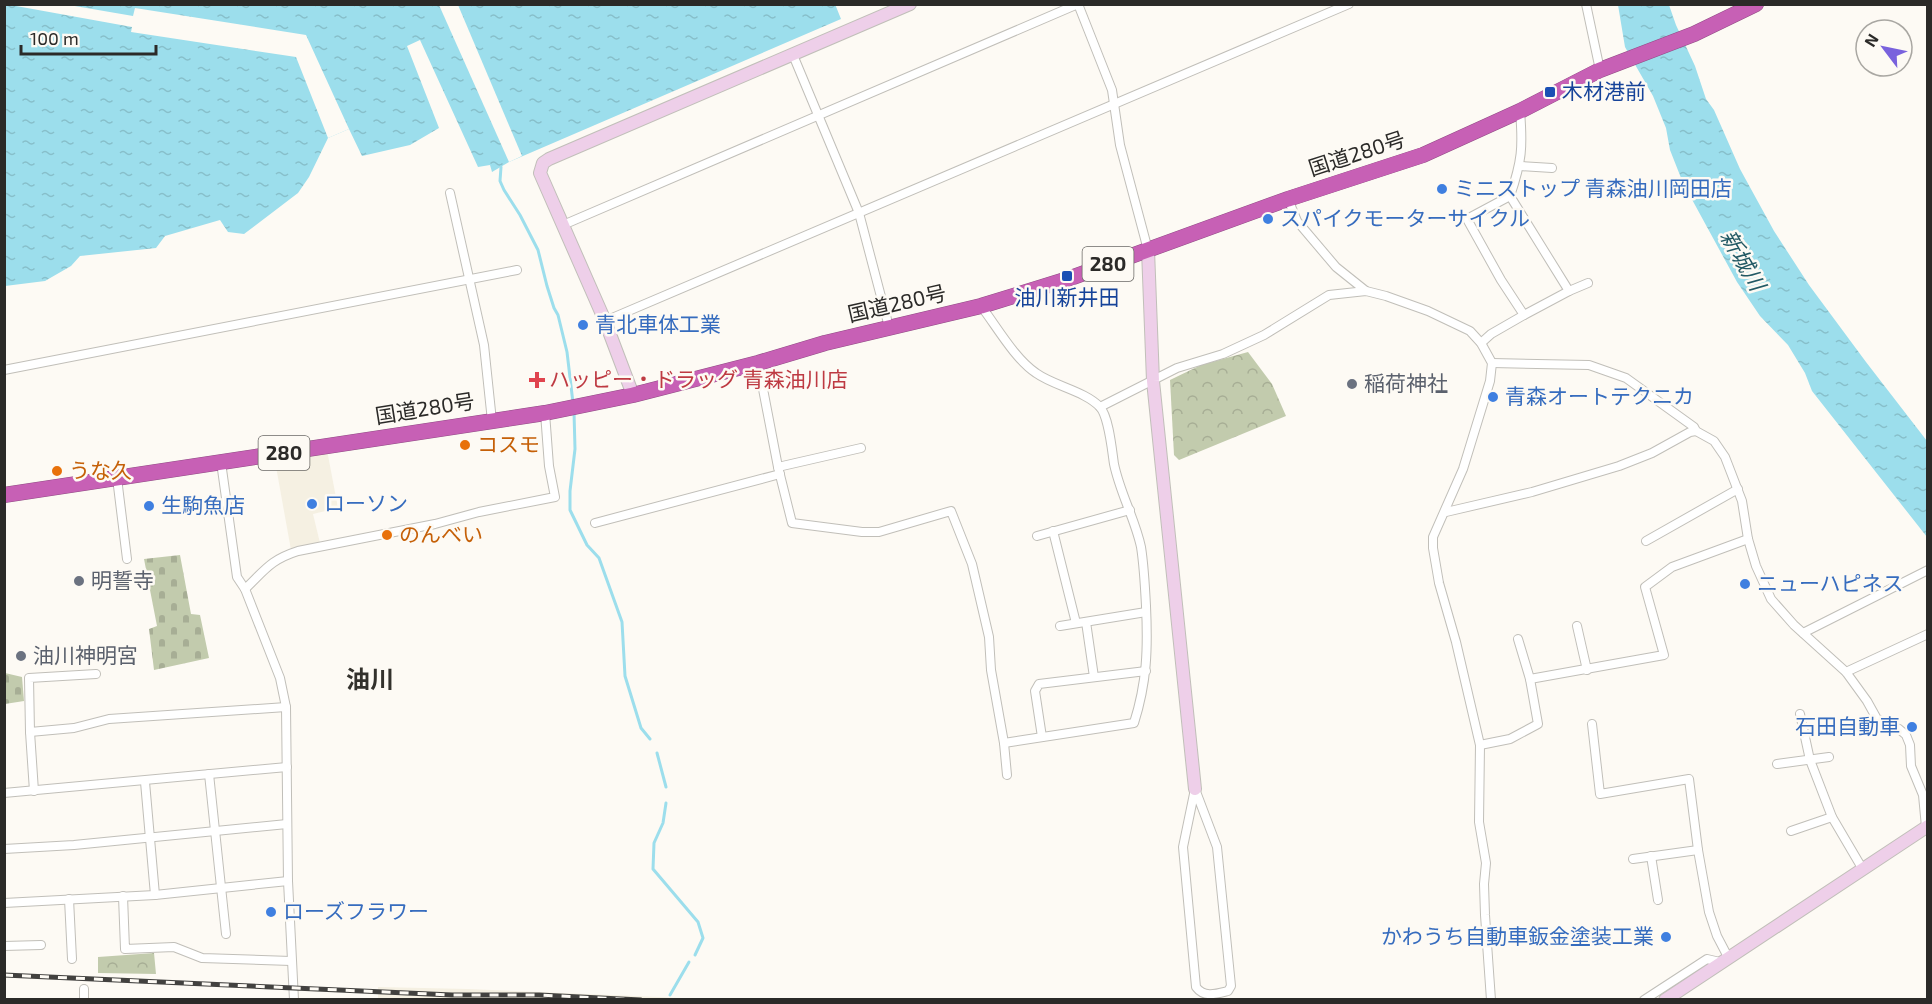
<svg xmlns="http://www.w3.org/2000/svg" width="1932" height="1004" font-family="'Exo 2','Noto Sans JP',sans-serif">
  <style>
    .built { fill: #f5f0e2 }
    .forest { fill: url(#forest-crowns) }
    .cemetery { fill: url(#cemetery-stones) }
    .water { fill: url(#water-ripples) }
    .pier { fill: #fdfaf4 }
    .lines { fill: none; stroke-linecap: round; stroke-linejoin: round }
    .stream { stroke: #9cdeec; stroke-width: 3 }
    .street-casing { stroke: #c1bfb9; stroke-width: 10 }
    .secondary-casing { stroke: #c1bfb9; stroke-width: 14 }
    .highway-casing { stroke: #904d84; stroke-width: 16 }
    .street { stroke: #fff; stroke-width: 8 }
    .secondary { stroke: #eecfe9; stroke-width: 12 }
    .highway { stroke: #c760b5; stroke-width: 15 }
    .rail-casing { stroke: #42413f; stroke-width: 5 }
    .rail { stroke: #fdfaf4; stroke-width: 3; stroke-dasharray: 9; stroke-linecap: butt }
    .transit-dot { fill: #1a4fb4; stroke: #fdfaf4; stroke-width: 2 }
    .shop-dot { fill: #3f7fe0; stroke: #fdfaf4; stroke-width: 2 }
    .health-dot { fill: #e0444e; stroke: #fdfaf4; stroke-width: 2 }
    .worship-dot { fill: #6b7280; stroke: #fdfaf4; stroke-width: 2 }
    .food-dot { fill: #e8710a; stroke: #fdfaf4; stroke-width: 2 }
    .labels { text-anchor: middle; stroke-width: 5; stroke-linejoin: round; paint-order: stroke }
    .shield { fill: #fdfaf4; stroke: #6a6865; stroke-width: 1.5 }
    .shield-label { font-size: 20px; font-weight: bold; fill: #2b2a28 }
    .transit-label { font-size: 21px; fill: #164399; stroke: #fdfaf4; text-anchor: start }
    .street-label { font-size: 21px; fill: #2b2a28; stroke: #fdfaf4 }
    .shop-label { font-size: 21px; fill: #366cbe; stroke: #fdfaf4; text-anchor: start }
    .health-label { font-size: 21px; fill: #be3a42; stroke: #fdfaf4; text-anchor: start }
    .worship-label { font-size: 21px; fill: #5b616d; stroke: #fdfaf4; text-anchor: start }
    .food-label { font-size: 21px; fill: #c56008; stroke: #fdfaf4; text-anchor: start }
    .water-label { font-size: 22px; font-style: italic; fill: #225964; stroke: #fdfaf4 }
    .quarter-label { font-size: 24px; font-weight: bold; fill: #33312c; stroke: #fdfaf4 }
  </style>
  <defs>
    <pattern id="forest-crowns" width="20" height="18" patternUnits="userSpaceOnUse" patternTransform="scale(1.5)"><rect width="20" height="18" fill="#c2cbad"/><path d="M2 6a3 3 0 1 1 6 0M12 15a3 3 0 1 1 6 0" fill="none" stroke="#a7ae95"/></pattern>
    <pattern id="cemetery-stones" width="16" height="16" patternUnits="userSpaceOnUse" patternTransform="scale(1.5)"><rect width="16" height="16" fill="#c2cbad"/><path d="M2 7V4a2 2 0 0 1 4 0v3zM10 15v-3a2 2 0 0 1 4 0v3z" fill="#a7ae95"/></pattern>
    <pattern id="water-ripples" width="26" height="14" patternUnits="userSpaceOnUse" patternTransform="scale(1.5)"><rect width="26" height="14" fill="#9cdeec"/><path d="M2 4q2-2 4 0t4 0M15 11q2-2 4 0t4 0" fill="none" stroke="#87bfca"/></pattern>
  </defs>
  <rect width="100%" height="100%" fill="#fdfaf4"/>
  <!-- built -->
  <g class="built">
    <path d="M327,450L338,508L313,514L320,543L291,550L275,461Z"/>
    <path d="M378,987L468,989L706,999L396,1000L378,998Z"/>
  </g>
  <!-- forest -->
  <g class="forest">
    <path d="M1248,352L1272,384L1286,416L1179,460L1174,455L1170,380L1201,365Z"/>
    <path d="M154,953L156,974L98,973V957Z"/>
  </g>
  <!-- cemetery -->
  <g class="cemetery">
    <path d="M180,555L191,614L200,615L209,658L154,670L149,629L157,626L144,559Z"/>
    <path d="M5,673L22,677L24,701L5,704Z"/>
  </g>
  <!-- water -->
  <g class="water">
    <path d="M835,4L841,19L509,162L492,172L490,165L478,167L420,40L407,46L439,128L410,145L362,156L349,129L328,138L309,177L298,193L244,234L228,232L220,220L165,236L156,248L80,256L71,266L45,281L5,286L4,5Z"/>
    <path d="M1618,5H1669L1676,25L1695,66L1706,99L1714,110L1740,169L1774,231L1809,285L1866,362L1927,441V537L1812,391L1805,373L1788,345L1760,316L1737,282L1683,183L1670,150L1666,128L1653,96L1625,47Z"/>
  </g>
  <!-- pier -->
  <g class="pier">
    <path d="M5,4L69,5L133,16L135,8L306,35L349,129L328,138L296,57L131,32L132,27Z"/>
    <path d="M439,5H458L522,156L509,162Z"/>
  </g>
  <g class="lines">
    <!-- stream -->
    <g class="stream">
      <path d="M501,167L500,181L504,190L520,215L538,250L547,286L554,308L558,315L567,352L573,403"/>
      <path d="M574,412L575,449L570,491V510L587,545L599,558L622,622L625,676L641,728L650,739"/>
      <path d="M657,753L666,787"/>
      <path d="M666,803L663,823L654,843L653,869L698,922L703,938L695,955"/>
      <path d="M670,995L689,962"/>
    </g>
    <!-- street casing -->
    <g class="street-casing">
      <g id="street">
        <path d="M1078,4L1112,90L1120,145L1148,250"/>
        <path d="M1586,4L1600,70"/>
        <path d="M793,55L859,213L889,327"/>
        <path d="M1520,166L1552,168"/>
        <path d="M450,193L484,345L492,421"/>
        <path d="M1510,196L1569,291"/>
        <path d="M1288,199L1297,221L1336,267L1366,291"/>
        <path d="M563,225L1078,4"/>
        <path d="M981,306C997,327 1015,359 1036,373C1054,386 1085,391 1100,407C1109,417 1112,451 1114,464C1120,493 1135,519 1141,547C1144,566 1145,586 1146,606C1148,649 1147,682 1134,723L1004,743"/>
        <path d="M1524,315L1569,291L1588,283"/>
        <path d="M605,321L1349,4"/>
        <path d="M1481,343L1491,334L1524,315L1501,280L1467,219L1510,196C1522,161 1523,147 1520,111"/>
        <path d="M758,363L778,467L792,523L862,532H879L951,511L972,564L989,637L991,670L1004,743L1007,775"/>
        <path d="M1492,363L1589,365L1626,378L1694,427L1696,431L1714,441L1725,457L1742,501L1748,539L1756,566L1771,599L1794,625L1846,672L1867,701L1877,719L1899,729L1906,735L1910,745L1911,766L1923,795L1926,827"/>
        <path d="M4,370L517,270"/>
        <path d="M1100,407L1177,368L1223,354L1264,335L1329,295L1366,291L1386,296L1428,311L1470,331L1481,343L1492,363L1490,381L1463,469L1433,537V548L1439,583L1456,642L1480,745L1479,822L1486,863L1484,884L1485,915L1491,1000"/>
        <path d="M221,462L237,577L245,589L280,678L286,707L288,881L294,1000"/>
        <path d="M778,467L861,448"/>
        <path d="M117,478L127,559"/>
        <path d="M1446,512L1532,492L1619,466L1652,453L1690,432L1696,431"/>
        <path d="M595,523L780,474"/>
        <path d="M1053,531L1076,623"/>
        <path d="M1037,536L1130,510"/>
        <path d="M1646,541L1738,489"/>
        <path d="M245,589C265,570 270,560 298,551L435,524L479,512L555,497L549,466L545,413"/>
        <path d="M1086,622L1094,677"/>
        <path d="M1060,626L1146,612"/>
        <path d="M1577,626L1587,670"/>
        <path d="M1803,633L1928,570"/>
        <path d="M1846,672L1928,634"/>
        <path d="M1530,679L1664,655L1645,587L1672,567L1748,539"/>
        <path d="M1800,714L1810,760L1832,817L1862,868"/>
        <path d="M1592,724L1600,794L1689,779L1698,850L1709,912L1717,936L1728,957"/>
        <path d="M30,732L74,728L109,719L286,707"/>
        <path d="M1042,737L1035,691L1039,684L1146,671"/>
        <path d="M1480,745L1510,739L1538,724L1530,679L1518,639"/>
        <path d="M1777,764L1829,757"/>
        <path d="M209,774L226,934"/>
        <path d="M145,782L155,895"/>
        <path d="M1195,789L1217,847L1231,986L1228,991C1216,994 1204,998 1196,987L1183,847Z"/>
        <path d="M34,791L30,732L29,678L96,674"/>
        <path d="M4,793L287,767"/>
        <path d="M1791,831L1832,817"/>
        <path d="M4,849L74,845L287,824"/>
        <path d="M1651,856L1658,900"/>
        <path d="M1633,859L1698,850"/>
        <path d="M123,896L125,949L174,947L202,958L291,961"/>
        <path d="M69,899L72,959"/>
        <path d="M4,903L155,895L288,881"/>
        <path d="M4,946L41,945"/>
        <path d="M84,989V1000"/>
        <path d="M1644,1000L1707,959L1720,962"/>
      </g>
    </g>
    <!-- secondary casing -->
    <g class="secondary-casing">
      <g id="secondary">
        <path d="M1148,250L1153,381L1195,789"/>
        <path d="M633,395L605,321L540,173L543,163L549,159L910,4"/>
        <path d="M1665,1000L1928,826"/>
      </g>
    </g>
    <!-- highway casing -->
    <g class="highway-casing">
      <path id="highway" d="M4,495L545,413L633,395L758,363L825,343L981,306L1065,280L1288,199L1423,155L1520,111L1600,70L1694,34L1756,4"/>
    </g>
    <!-- street -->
    <use href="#street" class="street"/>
    <!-- secondary -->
    <use href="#secondary" class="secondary"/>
    <!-- highway -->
    <use href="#highway" class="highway"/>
    <!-- rail casing -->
    <g class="rail-casing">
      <path id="rail" d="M4,975L452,995H539L641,1000"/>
    </g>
    <!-- rail -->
    <use href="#rail" class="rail"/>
  </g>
  <!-- markers -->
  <g class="transit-dot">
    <rect x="1544" y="86" width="12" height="12" rx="3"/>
    <rect x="1061" y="270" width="12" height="12" rx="3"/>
  </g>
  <g class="shop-dot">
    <circle cx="1442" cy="189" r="6"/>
    <circle cx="1268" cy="219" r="6"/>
    <circle cx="583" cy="325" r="6"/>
    <circle cx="1493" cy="397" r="6"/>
    <circle cx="312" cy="504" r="6"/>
    <circle cx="149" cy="506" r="6"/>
    <circle cx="1745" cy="584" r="6"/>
    <circle cx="1912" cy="727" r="6"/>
    <circle cx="271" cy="912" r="6"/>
    <circle cx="1666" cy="937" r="6"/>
  </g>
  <path class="health-dot" d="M534 371h6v6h6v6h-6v6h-6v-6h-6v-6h6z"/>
  <g class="worship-dot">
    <circle cx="1352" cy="384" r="6"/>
    <circle cx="79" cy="581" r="6"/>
    <circle cx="21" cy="656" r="6"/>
  </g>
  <g class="food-dot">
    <circle cx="465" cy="445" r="6"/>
    <circle cx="57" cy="471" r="6"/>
    <circle cx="387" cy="535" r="6"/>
  </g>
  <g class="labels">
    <!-- shield labels -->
    <g class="shield">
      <rect x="1082.5" y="247" width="51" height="34" rx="4.5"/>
      <rect x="258.5" y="436" width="51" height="34" rx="4.5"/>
    </g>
    <g class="shield-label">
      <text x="1108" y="271">280</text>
      <text x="284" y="460">280</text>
    </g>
    <!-- transit labels -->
    <g class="transit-label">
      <text x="1562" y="99">木材港前</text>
      <text x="1067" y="305" text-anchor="middle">油川新井田</text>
    </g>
    <!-- street labels -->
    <g class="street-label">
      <text transform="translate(1357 154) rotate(-18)" y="7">国道280号</text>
      <text transform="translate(897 304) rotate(-13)" y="7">国道280号</text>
      <text transform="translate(425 409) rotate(-9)" y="7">国道280号</text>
    </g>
    <!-- shop labels -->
    <g class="shop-label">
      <text x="1454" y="196">ミニストップ 青森油川岡田店</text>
      <text x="1280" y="226">スパイクモーターサイクル</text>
      <text x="595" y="332">青北車体工業</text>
      <text x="1505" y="404">青森オートテクニカ</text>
      <text x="324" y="511">ローソン</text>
      <text x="161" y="513">生駒魚店</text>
      <text x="1757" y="591">ニューハピネス</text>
      <text x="1900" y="734" text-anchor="end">石田自動車</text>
      <text x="283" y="919">ローズフラワー</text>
      <text x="1654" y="944" text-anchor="end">かわうち自動車鈑金塗装工業</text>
    </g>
    <!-- health labels -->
    <g class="health-label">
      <text x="549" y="387">ハッピー・ドラッグ 青森油川店</text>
    </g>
    <!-- worship labels -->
    <g class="worship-label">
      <text x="1364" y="391">稲荷神社</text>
      <text x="91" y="588">明誓寺</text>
      <text x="33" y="663">油川神明宮</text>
    </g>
    <!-- food labels -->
    <g class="food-label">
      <text x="477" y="452">コスモ</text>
      <text x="69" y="478">うな久</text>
      <text x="399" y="542">のんべい</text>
    </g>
    <!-- water labels -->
    <g class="water-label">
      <text transform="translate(1743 260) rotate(60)" y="8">新城川</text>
    </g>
    <!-- quarter labels -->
    <g class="quarter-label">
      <text x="370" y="688">油川</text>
    </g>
  </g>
  <!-- border -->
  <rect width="1932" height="1004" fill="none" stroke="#2b2a28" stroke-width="12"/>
  <!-- north arrow -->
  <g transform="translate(1884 48) rotate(302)"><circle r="28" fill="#fdfaf4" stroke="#a9a7a2" stroke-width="1.5"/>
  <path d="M0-4.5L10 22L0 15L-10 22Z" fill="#7962dd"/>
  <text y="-9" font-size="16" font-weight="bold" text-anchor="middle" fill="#2b2a28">N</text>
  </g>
  <!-- scale -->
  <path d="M21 45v9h135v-9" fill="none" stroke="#2b2a28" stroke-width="3"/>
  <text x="30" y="45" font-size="18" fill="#2b2a28" stroke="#fdfaf4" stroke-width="4.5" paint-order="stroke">100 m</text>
</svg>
